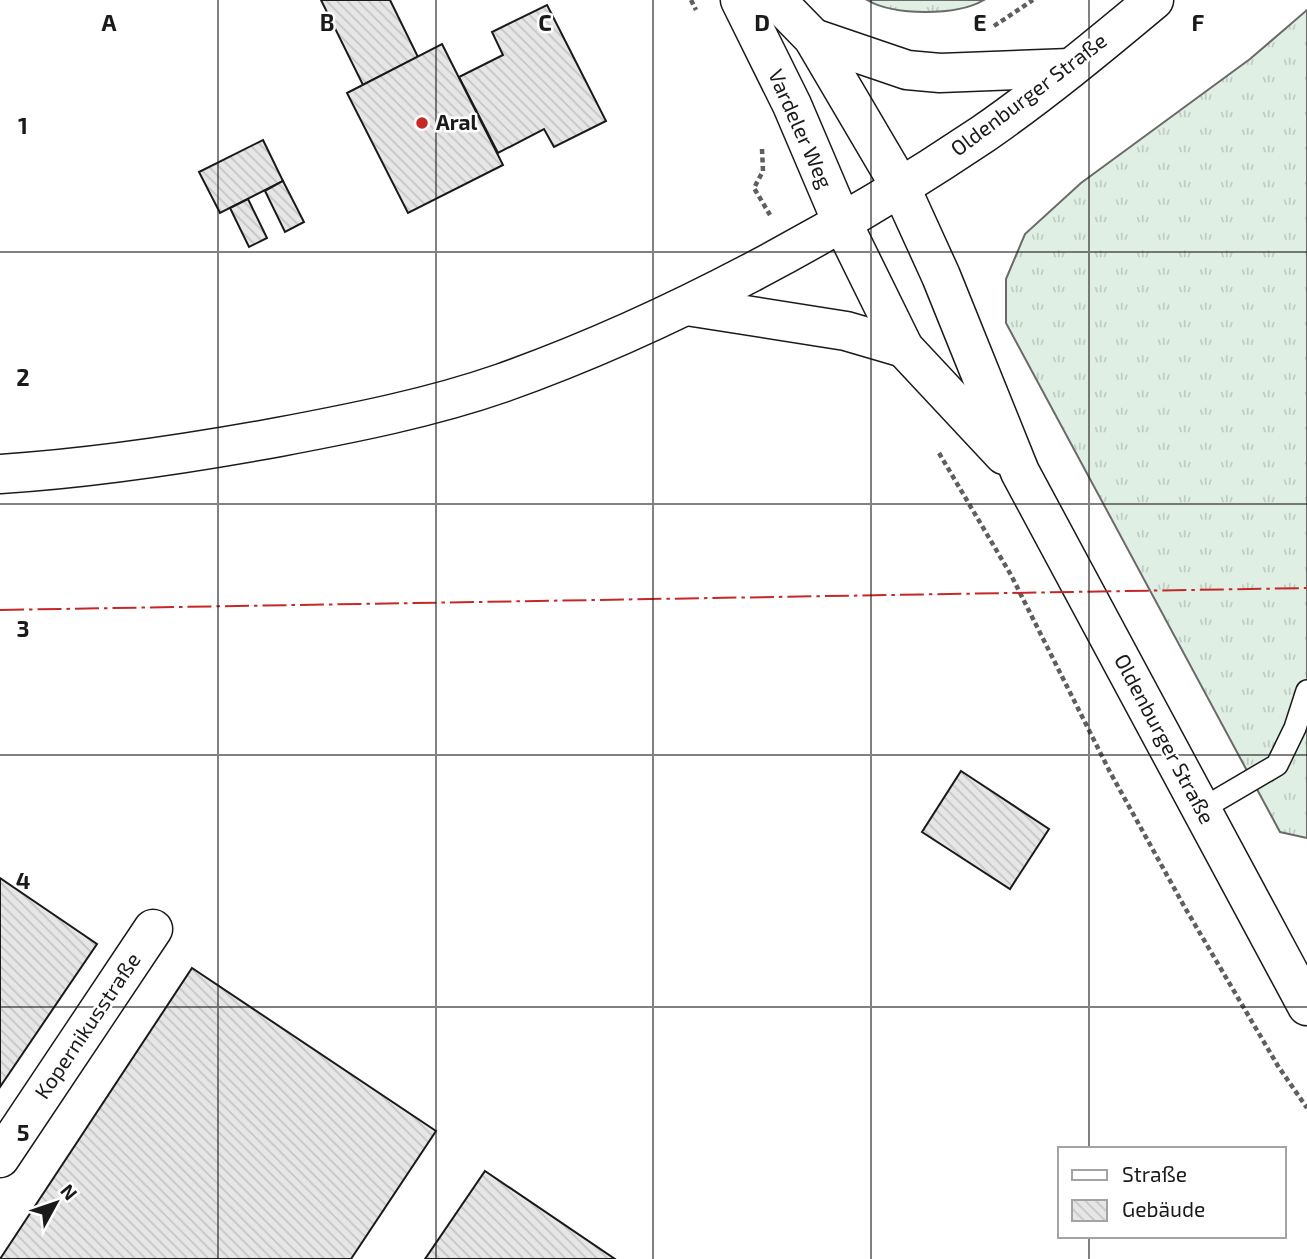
<svg xmlns="http://www.w3.org/2000/svg" width="1307" height="1259" font-family="'Exo 2',sans-serif">
  <style>
    .grass { fill: url(#grass-tufts); stroke: #6a6a6a; stroke-width: 2 }
    .building { fill: url(#building-back-hatch); stroke: #1a1a1a; stroke-width: 2 }
    .lines { fill: none; stroke-linecap: round; stroke-linejoin: round }
    .service-casing { stroke: #1a1a1a; stroke-width: 24 }
    .minor-casing { stroke: #1a1a1a; stroke-width: 41 }
    .secondary-casing { stroke: #1a1a1a; stroke-width: 41 }
    .primary-casing { stroke: #1a1a1a; stroke-width: 41 }
    .path { stroke: #5f5f5f; stroke-width: 4.5; stroke-dasharray: 5 3.5; stroke-linecap: butt }
    .service { stroke: #fff; stroke-width: 21 }
    .minor { stroke: #fff; stroke-width: 38 }
    .secondary { stroke: #fff; stroke-width: 38 }
    .primary { stroke: #fff; stroke-width: 38 }
    .power { stroke: #c62828; stroke-width: 2; stroke-dasharray: 24 5 3.5 5; stroke-linecap: butt }
    .grid { fill: none; stroke: #1a1a1a; stroke-width: 2; stroke-opacity: 0.55 }
    .poi-dot { fill: #c62828; stroke: #fff; stroke-width: 2.5 }
    .labels { text-anchor: middle; stroke-width: 5; stroke-linejoin: round; paint-order: stroke }
    .street-label { font-size: 21px; fill: #1a1a1a; stroke: #fff }
    .poi-label { font-size: 21px; font-weight: bold; fill: #1a1a1a; stroke: #fff; text-anchor: start }
    .grid-label { font-size: 23px; text-anchor: middle; font-weight: bold; fill: #1a1a1a; stroke: #fff; stroke-width: 5; stroke-linejoin: round; paint-order: stroke }
  </style>
  <defs>
    <pattern id="grass-tufts" width="24" height="20" patternUnits="userSpaceOnUse" patternTransform="scale(1.75)"><rect width="24" height="20" fill="#e0efe3"/><path d="M3 7l-1-3M5 7V3M7 7l1-3M15 17l-1-3M17 17v-4M19 17l1-3" fill="none" stroke="#c0ccc2"/></pattern>
    <pattern id="building-back-hatch" width="6" height="6" patternUnits="userSpaceOnUse" patternTransform="scale(1.75)"><rect width="6" height="6" fill="#e6e6e6"/><path d="M-1 5l2 2M0 0l6 6M5-1l2 2" fill="none" stroke="#c5c5c5"/></pattern>
  </defs>
  <rect width="100%" height="100%" fill="#fff"/>
  <!-- grass -->
  <g class="grass">
    <path d="M867,0H984C957,16 894,16 867,0Z"/>
    <path d="M1307,10V838L1280,832L1006,323V279L1025,234L1081,183L1250,59Z"/>
  </g>
  <!-- building -->
  <g class="building">
    <path d="M321,0H390L418,57L363,85Z"/>
    <path d="M547,5L606,121L554,147L544,129L498,153L459,77L503,55L492,32Z"/>
    <path d="M442,44L503,165L408,213L347,93Z"/>
    <path d="M263,140L283,181L220,213L199,172Z"/>
    <path d="M283,181L304,222L285,232L265,191Z"/>
    <path d="M248,199L267,238L249,247L230,208Z"/>
    <path d="M961,771L1049,829L1010,889L922,832Z"/>
    <path d="M0,878L97,944L0,1087Z"/>
    <path d="M192,968L436,1131L351,1259H0Z"/>
    <path d="M485,1171L615,1259H425Z"/>
  </g>
  <g class="lines">
    <!-- service casing -->
    <g class="service-casing">
      <path id="service" d="M1202,809L1277,765L1295,728L1307,691"/>
    </g>
    <!-- minor casing -->
    <g class="minor-casing">
      <g id="minor">
        <path d="M740,0L792,105L841,220"/>
        <path d="M776,0L813,38L900,186"/>
        <path d="M813,38L907,70L940,73L1070,68"/>
        <path d="M0,1158L153,929"/>
      </g>
    </g>
    <!-- secondary casing -->
    <g class="secondary-casing">
      <g id="secondary">
        <path d="M900,186L941,276L1020,472L1307,1006"/>
        <path d="M841,220L904,348L1004,455"/>
        <path d="M687,306L846,331L904,348"/>
      </g>
    </g>
    <!-- primary casing -->
    <g class="primary-casing">
      <path id="primary" d="M0,474C93,468 186,454 279,437C353,423 430,408 502,383C668,324 837,232 983,134C1042,93 1099,46 1154,0"/>
    </g>
    <!-- path -->
    <g class="path">
      <path d="M691,0L696,10"/>
      <path d="M994,26L1033,0"/>
      <path d="M762,149L763,171L754,188L770,215"/>
      <path d="M939,453L1011,575L1110,772L1184,906L1278,1066L1307,1108"/>
    </g>
    <!-- service -->
    <use href="#service" class="service"/>
    <!-- minor -->
    <use href="#minor" class="minor"/>
    <!-- secondary -->
    <use href="#secondary" class="secondary"/>
    <!-- primary -->
    <use href="#primary" class="primary"/>
    <!-- power -->
    <path class="power" d="M0,610L1307,588"/>
  </g>
  <!-- grid -->
  <path class="grid" d="M218,0V1259M436,0V1259M653,0V1259M871,0V1259M1089,0V1149M0,252H1307M0,504H1307M0,755H1307M0,1007H1307M1089,1236V1259"/>
  <!-- markers -->
  <circle class="poi-dot" cx="422" cy="123" r="7"/>
  <g class="labels">
    <!-- street labels -->
    <g class="street-label">
      <text transform="translate(1029 95) rotate(-37)" y="7">Oldenburger Straße</text>
      <text transform="translate(800 129) rotate(66)" y="7">Vardeler Weg</text>
      <text transform="translate(1164 739) rotate(62)" y="7">Oldenburger Straße</text>
      <text transform="translate(88 1026) rotate(-56)" y="7">Kopernikusstraße</text>
    </g>
    <!-- poi labels -->
    <g class="poi-label">
      <text x="436" y="130">Aral</text>
    </g>
  </g>
  <g class="grid-label">
    <text x="109" y="31">A</text>
    <text x="327" y="31">B</text>
    <text x="545" y="31">C</text>
    <text x="762" y="31">D</text>
    <text x="980" y="31">E</text>
    <text x="1198" y="31">F</text>
    <text x="23" y="134">1</text>
    <text x="23" y="386">2</text>
    <text x="23" y="637">3</text>
    <text x="23" y="889">4</text>
    <text x="23" y="1141">5</text>
  </g>
  <!-- legend -->
  <rect x="1058" y="1147" width="228" height="91" fill="#ffffff" stroke="#a3a3a3" stroke-width="2"/>
  <rect x="1072" y="1170" width="35" height="10" fill="#ffffff" stroke="#a3a3a3" stroke-width="2"/>
  <text x="1122" y="1182" font-size="21" fill="#1a1a1a">Straße</text>
  <rect x="1072" y="1200" width="35" height="21" fill="url(#building-back-hatch)" stroke="#a3a3a3" stroke-width="2"/>
  <text x="1122" y="1217" font-size="21" fill="#1a1a1a">Gebäude</text>
  <!-- north arrow -->
  <g transform="translate(56 1203) rotate(50)" stroke="#ffffff" stroke-width="5" paint-order="stroke">
  <path d="M0-5L12 26L0 18L-12 26Z" fill="#1a1a1a"/>
  <text y="-10" font-size="19" font-weight="bold" text-anchor="middle" fill="#1a1a1a">N</text>
  </g>
</svg>
